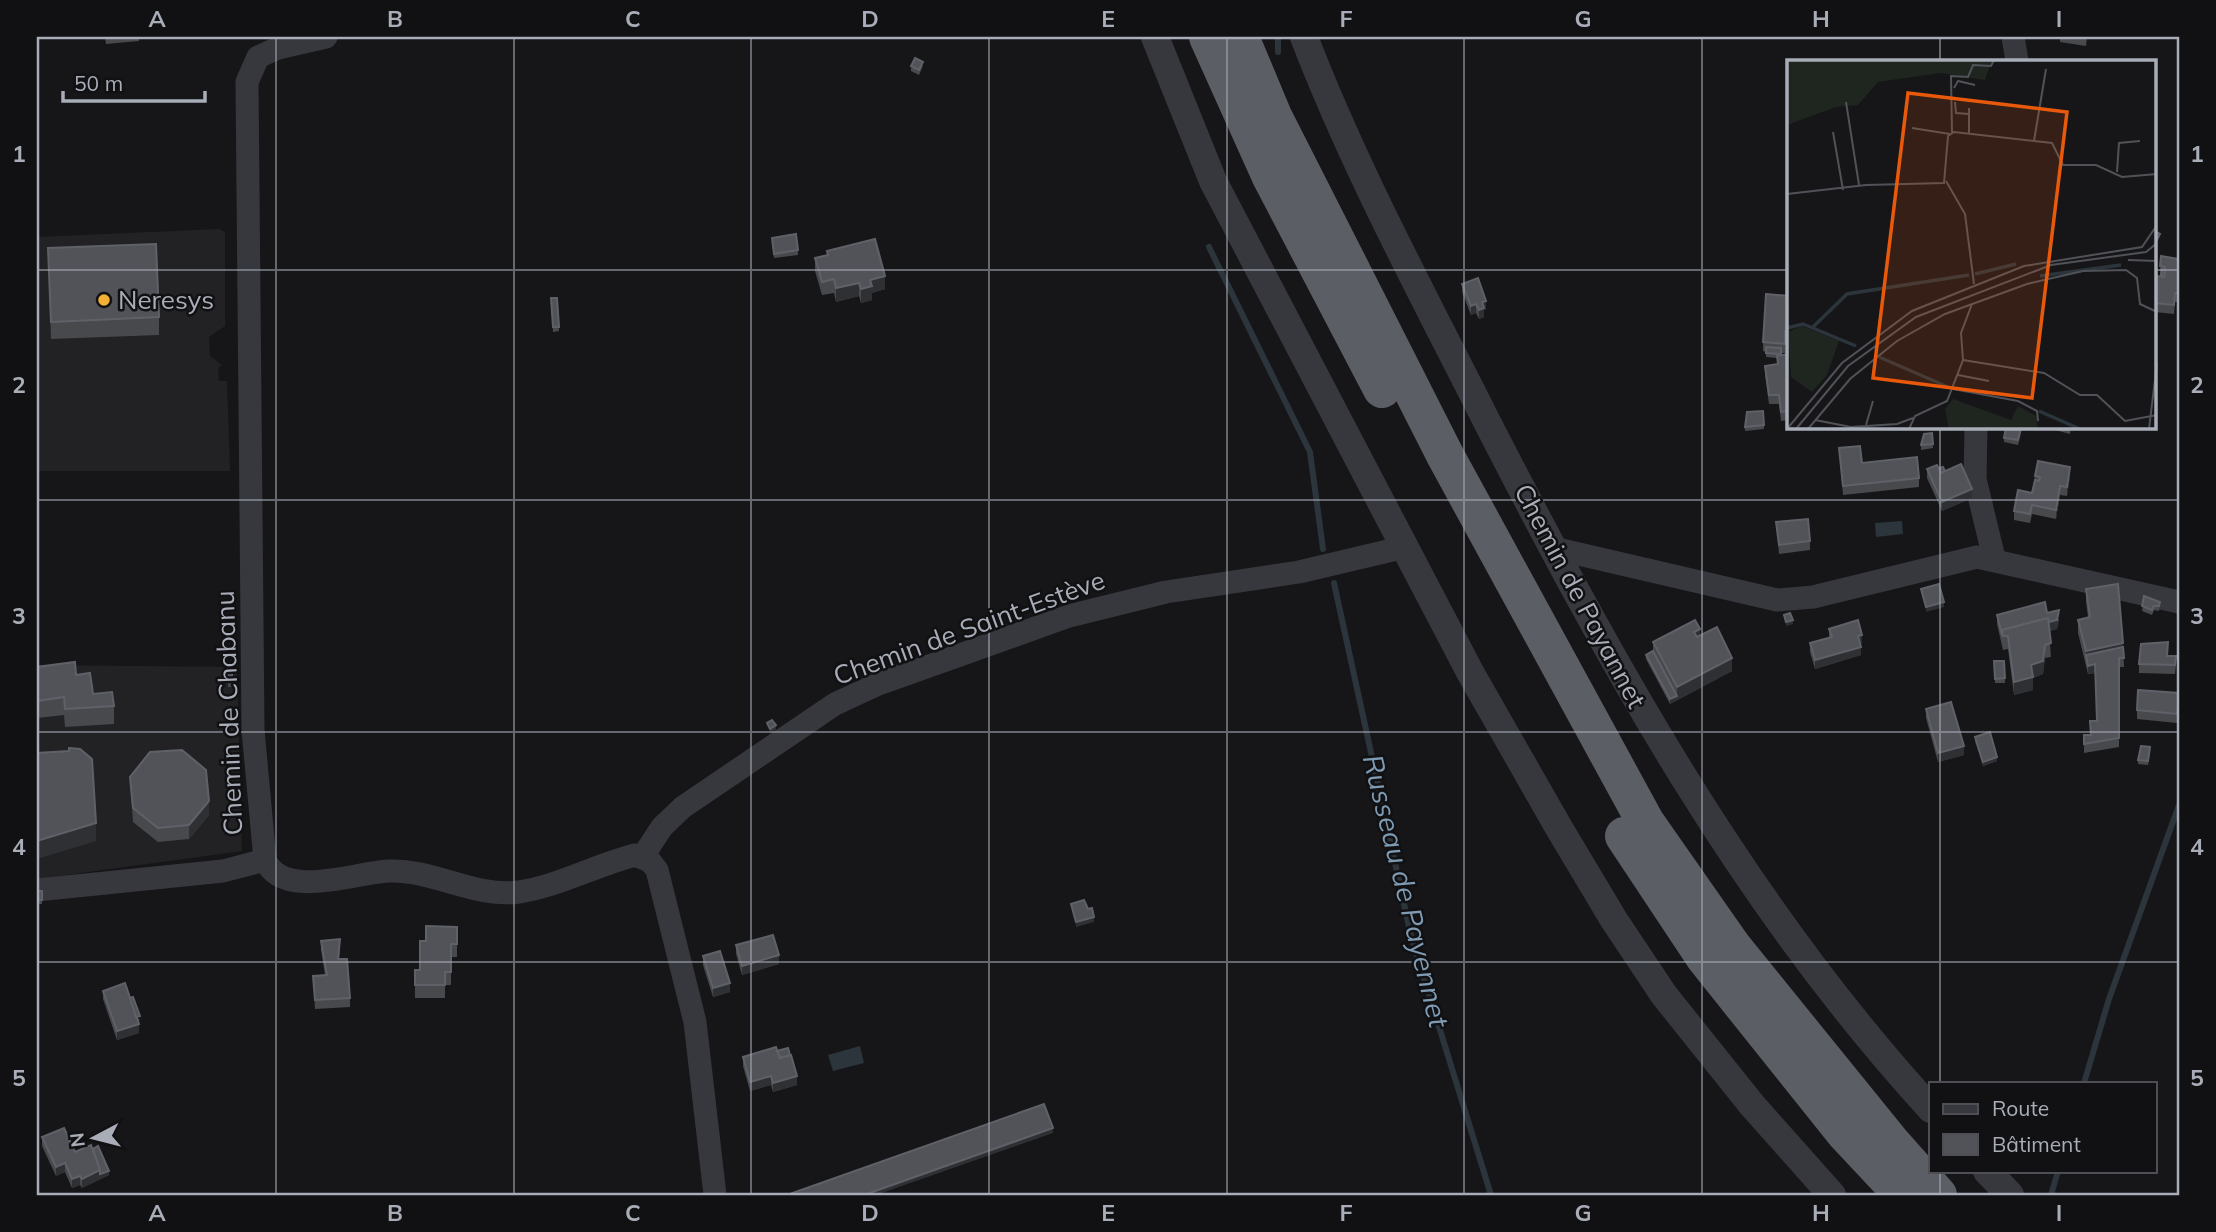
<svg xmlns="http://www.w3.org/2000/svg" width="2216" height="1232" font-family="Mulish,sans-serif">
  <style>
    .built { fill: #222225 }
    .water { fill: #2c353c }
    .lines { fill: none; stroke-linecap: round; stroke-linejoin: round }
    .stream { stroke: #2c353c; stroke-width: 6 }
    .minor { stroke: #37383d; stroke-width: 23 }
    .tertiary { stroke: #37383d; stroke-width: 28 }
    .trunk { stroke: #5b5e65; stroke-width: 38 }
    .wall { fill: #47494d }
    .shaded-wall { fill: #2f3033 }
    .building { fill: #525359; stroke: #5f6168; stroke-width: 2 }
    .grid { fill: none; stroke: #a8adb8; stroke-width: 2; stroke-opacity: 0.55 }
    .poi-dot { fill: #f2b134; stroke: #111113; stroke-width: 2.5 }
    .labels { text-anchor: middle; stroke-width: 5; stroke-linejoin: round; paint-order: stroke }
    .poi-label { font-size: 26px; fill: #a8adb8; stroke: #111113; text-anchor: start }
    .street-label { font-size: 26px; fill: #a8adb8; stroke: #111113 }
    .water-label { font-size: 28px; font-style: italic; fill: #7f9bb3; stroke: #111113 }
    .inset-river { fill: none; stroke: #2c353c; stroke-width: 3.5 }
    .inset-road { fill: none; stroke: #505258; stroke-width: 2 }
    .view { fill: #e8590c; fill-opacity: 0.15; stroke: #e8590c; stroke-width: 3.5 }
    .inset-edge { fill: none; stroke: #a8adb8; stroke-width: 3.5 }
    .neatline { fill: none; stroke: #a8adb8; stroke-width: 2.5 }
    .grid-label { font-size: 23px; text-anchor: middle; font-weight: bold; fill: #a8adb8 }
  </style>
  <rect width="100%" height="100%" fill="#161618"/>
  <!-- built -->
  <g class="built">
    <path d="M219,229L225,232V326L209,337L210,356L222,365L218,368L219,381H227L230,471H37V237Z"/>
    <path d="M37,665L237,667L242,851L37,879Z"/>
  </g>
  <!-- water -->
  <g class="water">
    <path d="M1902,521L1903,534L1876,537L1875,523Z"/>
    <path d="M860,1046L864,1063L833,1071L828,1055Z"/>
  </g>
  <g class="lines">
    <!-- stream -->
    <g class="stream">
      <path d="M1278,52V37"/>
      <path d="M1209,247L1310,452L1323,549"/>
      <path d="M1334,583L1411,936L1491,1195"/>
      <path d="M2084,1083L2109,999L2179,805"/>
      <path d="M2051,1195L2058,1171"/>
    </g>
    <!-- minor -->
    <g class="minor">
      <path d="M326,37L278,48L258,57L247,82L253,730L265,860C283,900 354,873 388,871C433,869 474,898 519,892C559,886 596,865 635,855L650,861L657,870L695,1022L715,1195"/>
      <path d="M2013,37L2017,61"/>
      <path d="M1976,427L1975,479L1994,558"/>
      <path d="M1553,548L1777,600L1813,597L1977,557L2179,602"/>
      <path d="M643,856L662,827L683,807L835,704L876,685L1069,616L1166,592L1299,572L1405,547"/>
      <path d="M37,890L223,871L265,860"/>
    </g>
    <!-- tertiary -->
    <g class="tertiary">
      <path d="M1155,37L1213,181L1470,672L1559,828L1614,920L1664,995L1752,1105L1832,1195"/>
      <path d="M1304,37C1354,167 1421,291 1484,416C1610,662 1743,904 1931,1109"/>
      <path d="M1987,1171L2010,1195"/>
    </g>
    <!-- trunk -->
    <g class="trunk">
      <path d="M1208,37L1271,177L1382,389"/>
      <path d="M1240,37L1273,116L1445,455L1646,823L1732,946L1890,1141L1938,1195"/>
      <path d="M1624,836L1705,958L1844,1132L1903,1195"/>
    </g>
  </g>
  <!-- wall -->
  <g class="wall">
    <path d="M105,37H139V41L106,44Z"/>
    <path d="M2060,37H2087L2086,46L2060,42Z"/>
    <path d="M2139,37H2151V39L2139,38Z"/>
    <path d="M911,66H923L919,75L911,71Z"/>
    <path d="M772,242L798,250V255L774,258Z"/>
    <path d="M48,248L159,317V335L51,339Z"/>
    <path d="M827,251L885,289L872,293V300L861,303L859,296L836,302L834,293L822,295L815,271V258L827,256Z"/>
    <path d="M2179,259V302H2175L2174,314L2155,312V291L2161,275H2160V266Z"/>
    <path d="M1462,284L1486,310H1484V317L1479,319L1476,313L1471,315L1462,292Z"/>
    <path d="M1789,296V340H1785V353H1781V355L1789,354V420L1781,421L1779,404H1769L1765,375V366L1777,365V358L1766,357V352L1763,351V342Z"/>
    <path d="M551,298H557L559,331L553,332Z"/>
    <path d="M1764,425V429L1745,431V427Z"/>
    <path d="M2055,427H2071L2070,434L2055,430Z"/>
    <path d="M2021,433L2018,445L2004,442V438Z"/>
    <path d="M1933,444V448L1921,450V445Z"/>
    <path d="M1839,448L1862,463L1919,478V487L1843,495Z"/>
    <path d="M1939,468L1945,471L1972,498L1942,511L1927,478V469Z"/>
    <path d="M2035,476H2070L2067,496L2060,495L2056,519L2032,514L2030,523L2014,520V511L2032,493Z"/>
    <path d="M1776,522L1810,541V550L1779,554Z"/>
    <path d="M2086,589L2123,643L2124,667H2119V747L2084,753V735H2090L2097,721L2095,673L2088,674L2078,633V620L2088,617L2086,602Z"/>
    <path d="M2144,596L2160,606L2159,611L2154,610L2152,615L2142,611Z"/>
    <path d="M2047,613L2059,619L2057,629L2049,631L2051,657L2045,658L2043,674L2033,678V690L2014,695L2008,649L2003,650L1997,624V615Z"/>
    <path d="M1829,629L1862,643L1860,644L1861,655L1815,669L1810,652V643L1829,638Z"/>
    <path d="M1653,642L1732,671L1670,704L1646,659V655L1653,651Z"/>
    <path d="M1994,661H2004L2005,683H1995Z"/>
    <path d="M2139,664L2176,665L2175,674L2139,673Z"/>
    <path d="M37,667L76,675L93,694L114,706V724L65,727L64,715L37,718Z"/>
    <rect x="228" y="674" width="4" height="13"/>
    <path d="M2179,693L2177,723L2137,719V710Z"/>
    <path d="M1926,709L1964,755L1938,762L1926,718Z"/>
    <path d="M1975,737L1997,761L1983,766L1975,741Z"/>
    <path d="M2150,752L2148,765L2138,764V760Z"/>
    <path d="M130,777L209,815L189,839L158,842L133,822Z"/>
    <rect x="37" y="891" width="5" height="13"/>
    <path d="M457,927V957H451V985H445V998H415V970H420Z"/>
    <path d="M321,941L340,948L339,959L350,998V1007L315,1009L313,976L325,975L321,950Z"/>
    <path d="M736,945L779,964L742,975L736,954Z"/>
    <path d="M703,956L730,992L713,997L703,965Z"/>
    <path d="M103,991L140,1020L138,1021L139,1033L117,1040L103,999Z"/>
    <path d="M777,1051L797,1085L773,1092L771,1085L750,1091L743,1066V1057Z"/>
    <path d="M42,1137L75,1152L93,1149L109,1175L82,1188L80,1185L72,1188L65,1172L56,1176L42,1146Z"/>
  </g>
  <!-- shaded-wall -->
  <g class="shaded-wall">
    <path d="M885,276V289L872,293V300L861,303V289L870,280Z"/>
    <path d="M859,283V296L836,302V288Z"/>
    <path d="M1486,301V310H1484V317L1479,319V310L1482,302Z"/>
    <path d="M1476,304V313L1471,315V306Z"/>
    <path d="M2070,467V476L2067,496V487Z"/>
    <path d="M2060,486V495L2056,519V510Z"/>
    <path d="M1972,489V498L1942,511V502Z"/>
    <path d="M1944,602V607L1926,612V607Z"/>
    <path d="M2059,610L2057,629L2009,642Z"/>
    <path d="M1793,620V624L1786,626V622Z"/>
    <path d="M1700,629V642L1694,632Z"/>
    <path d="M1862,635V643L1858,645V636Z"/>
    <path d="M2123,643V656L2086,655V664V651Z"/>
    <path d="M2045,645V658L2043,674L2033,678V690L2014,695V682L2031,665Z"/>
    <path d="M1861,647V655L1815,669V660Z"/>
    <path d="M1732,658V671L1670,704V699L1677,696V687Z"/>
    <path d="M2095,664V673L2088,674V666Z"/>
    <path d="M776,725V730L770,733V729Z"/>
    <path d="M1964,746V755L1938,762V753Z"/>
    <path d="M1997,757V761L1983,766V762Z"/>
    <path d="M209,801V815L189,839V825Z"/>
    <path d="M96,823V841L37,859V841Z"/>
    <path d="M1094,917V922L1076,927V922Z"/>
    <path d="M779,955V964L742,975V966Z"/>
    <path d="M730,983V992L713,997V988Z"/>
    <path d="M139,1024V1033L117,1040V1031Z"/>
    <path d="M771,1076V1085L750,1091V1082Z"/>
    <path d="M797,1076V1085L773,1092V1083Z"/>
    <path d="M1053,1128V1133L876,1195H864Z"/>
    <path d="M65,1163V1172L56,1176V1167Z"/>
    <path d="M100,1170L109,1171V1175L82,1188V1179Z"/>
    <path d="M80,1176V1185L72,1188V1179Z"/>
  </g>
  <!-- building -->
  <g class="building">
    <path d="M915,58L923,62L919,70L911,66Z"/>
    <path d="M2155,231L2160,234L2157,240L2155,239Z"/>
    <path d="M796,234L798,250L774,254L772,238Z"/>
    <path d="M875,239L885,276L870,280L872,286L861,289L859,283L836,288L834,279L822,282L815,258L828,255L827,251Z"/>
    <path d="M156,244L159,317L51,322L48,248Z"/>
    <path d="M2161,256L2179,259V293H2175L2174,305L2155,303L2156,276L2164,277L2165,267L2160,266Z"/>
    <path d="M2162,269H2165L2164,277L2161,276Z"/>
    <path d="M1478,278L1486,301L1482,302L1484,308L1479,310L1476,304L1471,306L1462,284Z"/>
    <path d="M1766,294L1789,296V331H1785V344L1763,342Z"/>
    <path d="M551,298H557L559,327H553Z"/>
    <path d="M1766,347L1781,348V354L1766,353Z"/>
    <path d="M1789,354V411L1781,412L1779,395H1769L1765,366L1778,364L1777,356Z"/>
    <path d="M1763,411L1764,425L1745,427L1747,412Z"/>
    <path d="M2006,427L2021,428L2018,440L2004,438Z"/>
    <path d="M1932,433L1933,444L1921,445L1924,434Z"/>
    <path d="M1860,446L1862,463L1917,457L1919,478L1843,486L1839,448Z"/>
    <path d="M2038,461L2070,467L2067,487L2060,486L2056,510L2032,505L2030,514L2014,511L2018,490L2032,493L2035,480L2039,481L2040,477L2035,476Z"/>
    <path d="M1961,464L1972,489L1942,502L1927,469L1937,465L1941,473Z"/>
    <path d="M1943,467L1945,471L1941,473L1939,468Z"/>
    <path d="M1808,519L1810,541L1779,545L1776,522Z"/>
    <path d="M1939,584L1944,602L1926,607L1921,589Z"/>
    <path d="M2118,584L2123,643L2086,651L2078,620L2090,617L2086,589Z"/>
    <path d="M2144,596L2160,602L2159,606H2154L2152,610L2142,606Z"/>
    <path d="M2045,602L2047,613L2059,610L2057,620L2049,622L2048,618L2002,630V635L1997,615Z"/>
    <path d="M1790,613L1793,620L1786,622L1784,615Z"/>
    <path d="M2048,618L2051,643L2045,645L2043,661L2031,665L2033,677L2014,682L2008,636H2003L2002,630Z"/>
    <path d="M1695,620L1700,629L1694,632L1697,637L1717,627L1732,658L1677,687L1653,642Z"/>
    <path d="M1858,620L1862,635L1858,636L1861,647L1815,660L1810,643L1832,637L1829,629Z"/>
    <path d="M2168,642L2167,656H2176L2175,665L2139,664L2141,644Z"/>
    <path d="M2123,647L2124,658H2119V738L2084,744V735H2091L2090,721H2097L2095,664L2088,666L2086,655Z"/>
    <path d="M1653,651L1677,696L1670,699L1646,655Z"/>
    <path d="M1994,661H2004L2005,678L1995,679Z"/>
    <path d="M75,662L76,675L90,673L93,694L112,692L114,706L65,709L64,697L37,701V667Z"/>
    <rect x="228" y="674" width="4" height="8"/>
    <path d="M2138,690L2179,693L2177,714L2137,710Z"/>
    <path d="M1951,702L1964,746L1938,753L1926,709Z"/>
    <path d="M772,720L776,725L770,729L767,723Z"/>
    <path d="M1990,732L1997,757L1983,762L1975,737Z"/>
    <path d="M2141,746L2150,747L2148,761L2138,760Z"/>
    <path d="M69,748L80,749L92,759L96,823L37,841V753L69,751Z"/>
    <path d="M182,750L206,770L209,801L189,825L158,828L133,808L130,777L150,752Z"/>
    <rect x="37" y="891" width="5" height="9"/>
    <path d="M1084,900L1088,909L1092,908L1094,917L1076,922L1071,904Z"/>
    <path d="M426,926L457,927V944H451V972H445V985H415V970H420V941H426Z"/>
    <path d="M773,935L779,955L742,966L736,945Z"/>
    <path d="M340,939L338,959H347L350,998L315,1000L313,976L327,975L321,941Z"/>
    <path d="M720,951L730,983L713,988L703,956Z"/>
    <path d="M125,983L139,1024L117,1031L103,991Z"/>
    <path d="M133,997L140,1016L136,1017L130,998Z"/>
    <path d="M776,1047L780,1058L791,1055L797,1076L773,1083L771,1076L750,1082L743,1057Z"/>
    <path d="M788,1048L790,1055L780,1058L777,1051Z"/>
    <path d="M1044,1104L1053,1128L864,1195H787Z"/>
    <path d="M64,1128L75,1152L91,1145L100,1170L82,1179L80,1176L72,1179L65,1163L56,1167L42,1137Z"/>
    <path d="M98,1146L109,1171L100,1174V1170L93,1149Z"/>
  </g>
  <!-- grid -->
  <path class="grid" d="M276,37V1195M514,37V1195M751,37V1195M989,37V1195M1227,37V1195M1464,37V1195M1702,37V1195M1940,37V61M37,270H1789M2155,270H2179M1940,427V1083M37,500H2179M37,732H2179M37,962H2179M1940,1171V1195"/>
  <!-- markers -->
  <circle class="poi-dot" cx="104" cy="300" r="7"/>
  <g class="labels">
    <!-- poi labels -->
    <g class="poi-label">
      <text x="118" y="309">Neresys</text>
    </g>
    <!-- street labels -->
    <g class="street-label">
      <text transform="translate(1580 596) rotate(62)" y="9">Chemin de Payannet</text>
      <text transform="translate(969 628) rotate(-20)" y="9">Chemin de Saint-Estève</text>
      <text transform="translate(229 713) rotate(-92)" y="9">Chemin de Chabanu</text>
    </g>
    <!-- water labels -->
    <g class="water-label">
      <text transform="translate(1406 891) rotate(76)" y="10">Russeau de Payennet</text>
    </g>
  </g>
  <!-- overview -->
  <g transform="translate(1787 60)">
    <rect width="369" height="369" fill="#161618"/>
    <path d="M0,0H205L198,20L153,13L91,22L71,45L49,47L0,65ZM15,266L52,281L40,315L25,332L4,317L1,272ZM166,339L224,360L231,346L249,356L251,369H290H162L158,349Z" fill="#1e261f"/>
    <path class="inset-river" d="M188,214L229,204M253,216L334,205M26,267L60,234L182,215M0,268L16,264L69,286M92,297L161,327M252,351L293,369"/>
    <path class="inset-road" d="M167,28L171,21L188,25M59,42L72,125M168,42L169,53L182,54M125,68L163,74M46,72L56,130M165,73L164,16L181,17L186,5L204,6L207,0M182,73V48M247,81L259,9M330,112L332,83L353,81M159,121L178,154L187,224M0,134L79,125L157,123L161,76L167,72L265,83L276,105H309L335,117L370,114M341,200L370,201M176,300L257,313L293,335H310L338,361L370,355M171,315L202,321M166,329L231,341L250,351L251,361M28,360L64,367L110,364L126,358M79,365L86,341M0,369L55,303L125,251L237,206L355,187L370,165M9,369L61,306L129,257L264,205L359,192L370,183M21,369L63,319L110,281L158,254L240,224L296,211L339,210L350,218L353,244L370,252M122,369L128,356L160,341L176,300L174,273L185,244M362,369L370,303"/>
    <path class="view" d="M121,33L280,52L245,338L86,318Z"/>
    <rect width="369" height="369" class="inset-edge"/>
  </g>
  <!-- border -->
  <rect width="2216" height="1232" fill="none" stroke="#111113" stroke-width="77"/>
  <!-- legend -->
  <rect x="1929" y="1082" width="228" height="91" fill="#111113" stroke="#4d4f55" stroke-width="2"/>
  <rect x="1943" y="1104" width="35" height="10" fill="#37383d" stroke="#4d4f55" stroke-width="2"/>
  <text x="1992" y="1116" font-size="21" fill="#a8adb8">Route</text>
  <rect x="1943" y="1134" width="35" height="21" fill="#525359" stroke="#4d4f55" stroke-width="2"/>
  <text x="1992" y="1152" font-size="21" fill="#a8adb8">Bâtiment</text>
  <!-- north arrow -->
  <g transform="translate(94 1138) rotate(263)" stroke="#111113" stroke-width="5" paint-order="stroke">
  <path d="M0-5L12 26L0 18L-12 26Z" fill="#a8adb8"/>
  <text y="-10" font-size="19" font-weight="bold" text-anchor="middle" fill="#a8adb8">N</text>
  </g>
  <!-- scale -->
  <path d="M63 91v10h142v-10" fill="none" stroke="#a8adb8" stroke-width="3.5"/>
  <text x="74" y="91" font-size="21" fill="#a8adb8" stroke="#111113" stroke-width="5" paint-order="stroke">50 m</text>
  <rect x="38" y="38" width="2140" height="1156" class="neatline"/>
  <g class="grid-label">
    <text x="157" y="27">A</text>
    <text x="395" y="27">B</text>
    <text x="633" y="27">C</text>
    <text x="870" y="27">D</text>
    <text x="1108" y="27">E</text>
    <text x="1346" y="27">F</text>
    <text x="1583" y="27">G</text>
    <text x="1821" y="27">H</text>
    <text x="2059" y="27">I</text>
    <text x="19" y="162">1</text>
    <text x="2197" y="162">1</text>
    <text x="19" y="393">2</text>
    <text x="2197" y="393">2</text>
    <text x="19" y="624">3</text>
    <text x="2197" y="624">3</text>
    <text x="19" y="855">4</text>
    <text x="2197" y="855">4</text>
    <text x="19" y="1086">5</text>
    <text x="2197" y="1086">5</text>
    <text x="157" y="1221">A</text>
    <text x="395" y="1221">B</text>
    <text x="633" y="1221">C</text>
    <text x="870" y="1221">D</text>
    <text x="1108" y="1221">E</text>
    <text x="1346" y="1221">F</text>
    <text x="1583" y="1221">G</text>
    <text x="1821" y="1221">H</text>
    <text x="2059" y="1221">I</text>
  </g>
</svg>
